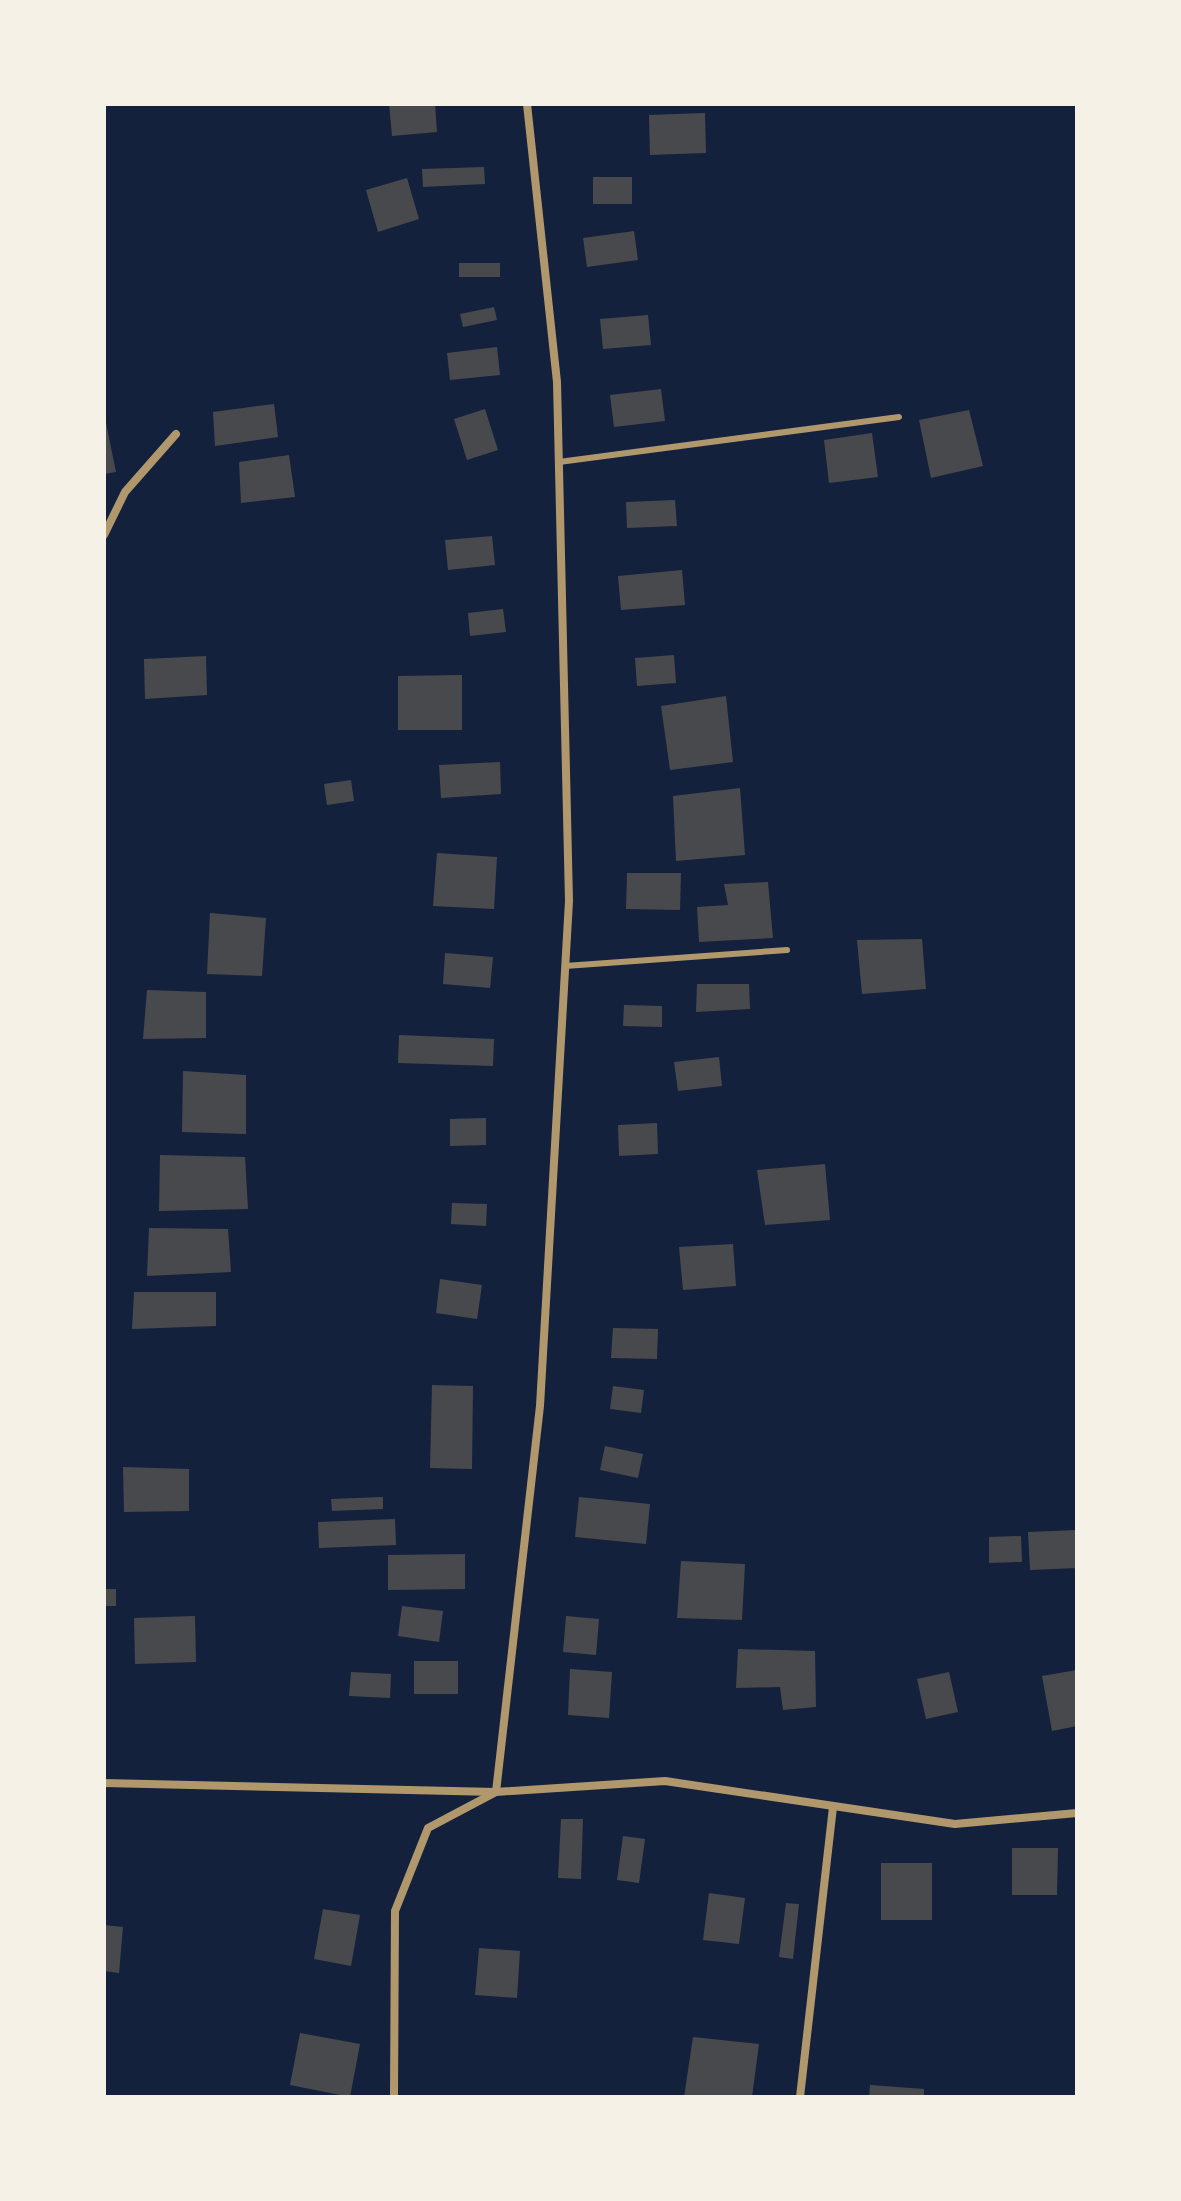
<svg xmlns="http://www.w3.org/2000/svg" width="1181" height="2201" font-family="'Sofia Sans Condensed',sans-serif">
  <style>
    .building { fill: #48494c }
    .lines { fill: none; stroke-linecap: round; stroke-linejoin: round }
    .service { stroke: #b1986c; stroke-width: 6 }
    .minor { stroke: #b1986c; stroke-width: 8 }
  </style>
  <rect width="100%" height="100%" fill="#14213d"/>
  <!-- building -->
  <g class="building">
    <path d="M389,104H435L437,132L392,136Z"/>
    <path d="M705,113L706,153L650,155L649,115Z"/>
    <path d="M484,167L485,184L423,187L422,169Z"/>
    <rect x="593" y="177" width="39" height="27"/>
    <path d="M407,178L419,219L378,232L366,190Z"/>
    <path d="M634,231L638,260L587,267L583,238Z"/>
    <rect x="459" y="263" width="41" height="14"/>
    <path d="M494,307L497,320L463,327L460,314Z"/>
    <path d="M648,315L651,345L603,349L600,319Z"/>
    <path d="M497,347L500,375L450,380L447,353Z"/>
    <path d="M661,389L665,421L614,427L610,395Z"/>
    <path d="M274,404L278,437L215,446L213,412Z"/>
    <path d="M485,409L498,450L467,460L454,419Z"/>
    <path d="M969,410L983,466L931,478L919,420Z"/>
    <path d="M105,418L116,472L104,474V419Z"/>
    <path d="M872,433L878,477L829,483L824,440Z"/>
    <path d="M289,455L295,497L241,503L239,462Z"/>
    <path d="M675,500L677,526L627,528L626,502Z"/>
    <path d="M492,536L495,565L448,570L445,540Z"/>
    <path d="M682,570L685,605L621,610L618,576Z"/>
    <path d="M503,609L506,632L470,636L468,613Z"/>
    <path d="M674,655L676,683L637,686L635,658Z"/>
    <path d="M206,656L207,695L145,699L144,659Z"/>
    <path d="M462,675V730H398V676Z"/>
    <path d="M726,696L733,762L670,770L661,706Z"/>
    <path d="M500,762L501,794L441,798L439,765Z"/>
    <path d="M351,780L354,801L327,805L324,784Z"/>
    <path d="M740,788L745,855L676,861L673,796Z"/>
    <path d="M437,853L497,857L494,909L433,906Z"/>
    <path d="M627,873H681L680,910L626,909Z"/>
    <path d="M768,882L773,938L699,942L697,907L728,905L724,884Z"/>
    <path d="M210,913L266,918L262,976L207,974Z"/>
    <path d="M922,939L926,989L862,994L857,940Z"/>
    <path d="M445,953L493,957L490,988L443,984Z"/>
    <path d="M697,984H749L750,1009L696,1012Z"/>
    <path d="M147,990L206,992V1038L143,1039Z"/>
    <path d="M624,1005L662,1006V1027L623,1026Z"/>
    <path d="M399,1035L494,1039L493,1066L398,1063Z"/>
    <path d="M719,1057L722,1086L678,1091L674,1062Z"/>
    <path d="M183,1071L246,1075V1134L182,1132Z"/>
    <path d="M486,1118V1145L450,1146V1119Z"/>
    <path d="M657,1123L658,1154L619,1156L618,1125Z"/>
    <path d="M160,1155L245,1157L248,1209L159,1211Z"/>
    <path d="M825,1164L830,1220L765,1225L757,1170Z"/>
    <path d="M452,1203L487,1204L486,1226L451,1224Z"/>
    <path d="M149,1228L228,1229L231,1272L147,1276Z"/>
    <path d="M733,1244L736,1286L683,1290L679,1247Z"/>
    <path d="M440,1279L482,1285L477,1319L436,1313Z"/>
    <path d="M134,1292H216V1326L132,1329Z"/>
    <path d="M613,1328L658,1329L657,1359L611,1358Z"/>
    <path d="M432,1385L473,1386L472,1469L430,1468Z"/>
    <path d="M613,1386L644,1390L641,1413L610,1409Z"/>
    <path d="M605,1446L643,1454L638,1478L600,1470Z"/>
    <path d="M123,1467L189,1469V1511L124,1512Z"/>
    <path d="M383,1497V1509L332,1511L331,1499Z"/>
    <path d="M579,1497L650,1504L646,1544L575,1537Z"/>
    <path d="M395,1519L396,1545L319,1548L318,1522Z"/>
    <path d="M1077,1530V1568L1030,1570L1028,1532Z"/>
    <path d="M1021,1536L1022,1562L989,1563V1537Z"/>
    <path d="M465,1554V1589L388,1590V1555Z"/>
    <path d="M681,1561L745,1564L742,1620L677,1618Z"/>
    <rect x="104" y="1589" width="12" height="17"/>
    <path d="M402,1606L443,1611L439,1642L398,1636Z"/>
    <path d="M195,1616L196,1662L135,1664L134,1618Z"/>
    <path d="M566,1616L599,1619L596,1655L563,1652Z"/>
    <path d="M738,1649L815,1651L816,1707L783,1710L780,1687L736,1688Z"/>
    <rect x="414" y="1661" width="44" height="33"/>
    <path d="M570,1669L612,1672L609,1718L568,1715Z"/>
    <path d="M1077,1670V1726L1052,1731L1042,1676Z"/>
    <path d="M351,1672L391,1674L390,1698L349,1696Z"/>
    <path d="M949,1672L958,1712L926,1719L917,1679Z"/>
    <path d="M561,1819H583L581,1879L558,1878Z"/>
    <path d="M623,1836L645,1839L639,1883L617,1880Z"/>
    <path d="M1012,1848H1058L1057,1895H1012Z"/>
    <rect x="881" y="1863" width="51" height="57"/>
    <path d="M709,1893L745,1898L739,1944L703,1940Z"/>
    <path d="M786,1903L799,1904L793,1959L779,1957Z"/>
    <path d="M323,1909L360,1915L351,1966L314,1959Z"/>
    <path d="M104,1925L123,1927L119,1973L104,1971Z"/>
    <path d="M479,1948L520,1951L517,1998L475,1995Z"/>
    <path d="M300,2033L360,2044L350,2097L290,2085Z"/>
    <path d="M693,2037L759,2044L752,2097H684Z"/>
    <path d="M870,2085L924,2089V2097H869Z"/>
  </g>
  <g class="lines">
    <!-- service -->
    <g class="service">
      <path d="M559,462L899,417"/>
      <path d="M565,966L787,950"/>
    </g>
    <!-- minor -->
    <g class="minor">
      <path d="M104,535L125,492L176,434"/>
      <path d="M104,1783L496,1792L665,1781L955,1824L1077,1813"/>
      <path d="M394,2097L395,1911L428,1828L496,1792L540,1406L569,901L557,382L527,104"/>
      <path d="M800,2097L833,1807"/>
    </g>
  </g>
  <!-- border -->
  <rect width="1181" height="2201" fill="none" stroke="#f6f1e7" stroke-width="212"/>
</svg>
